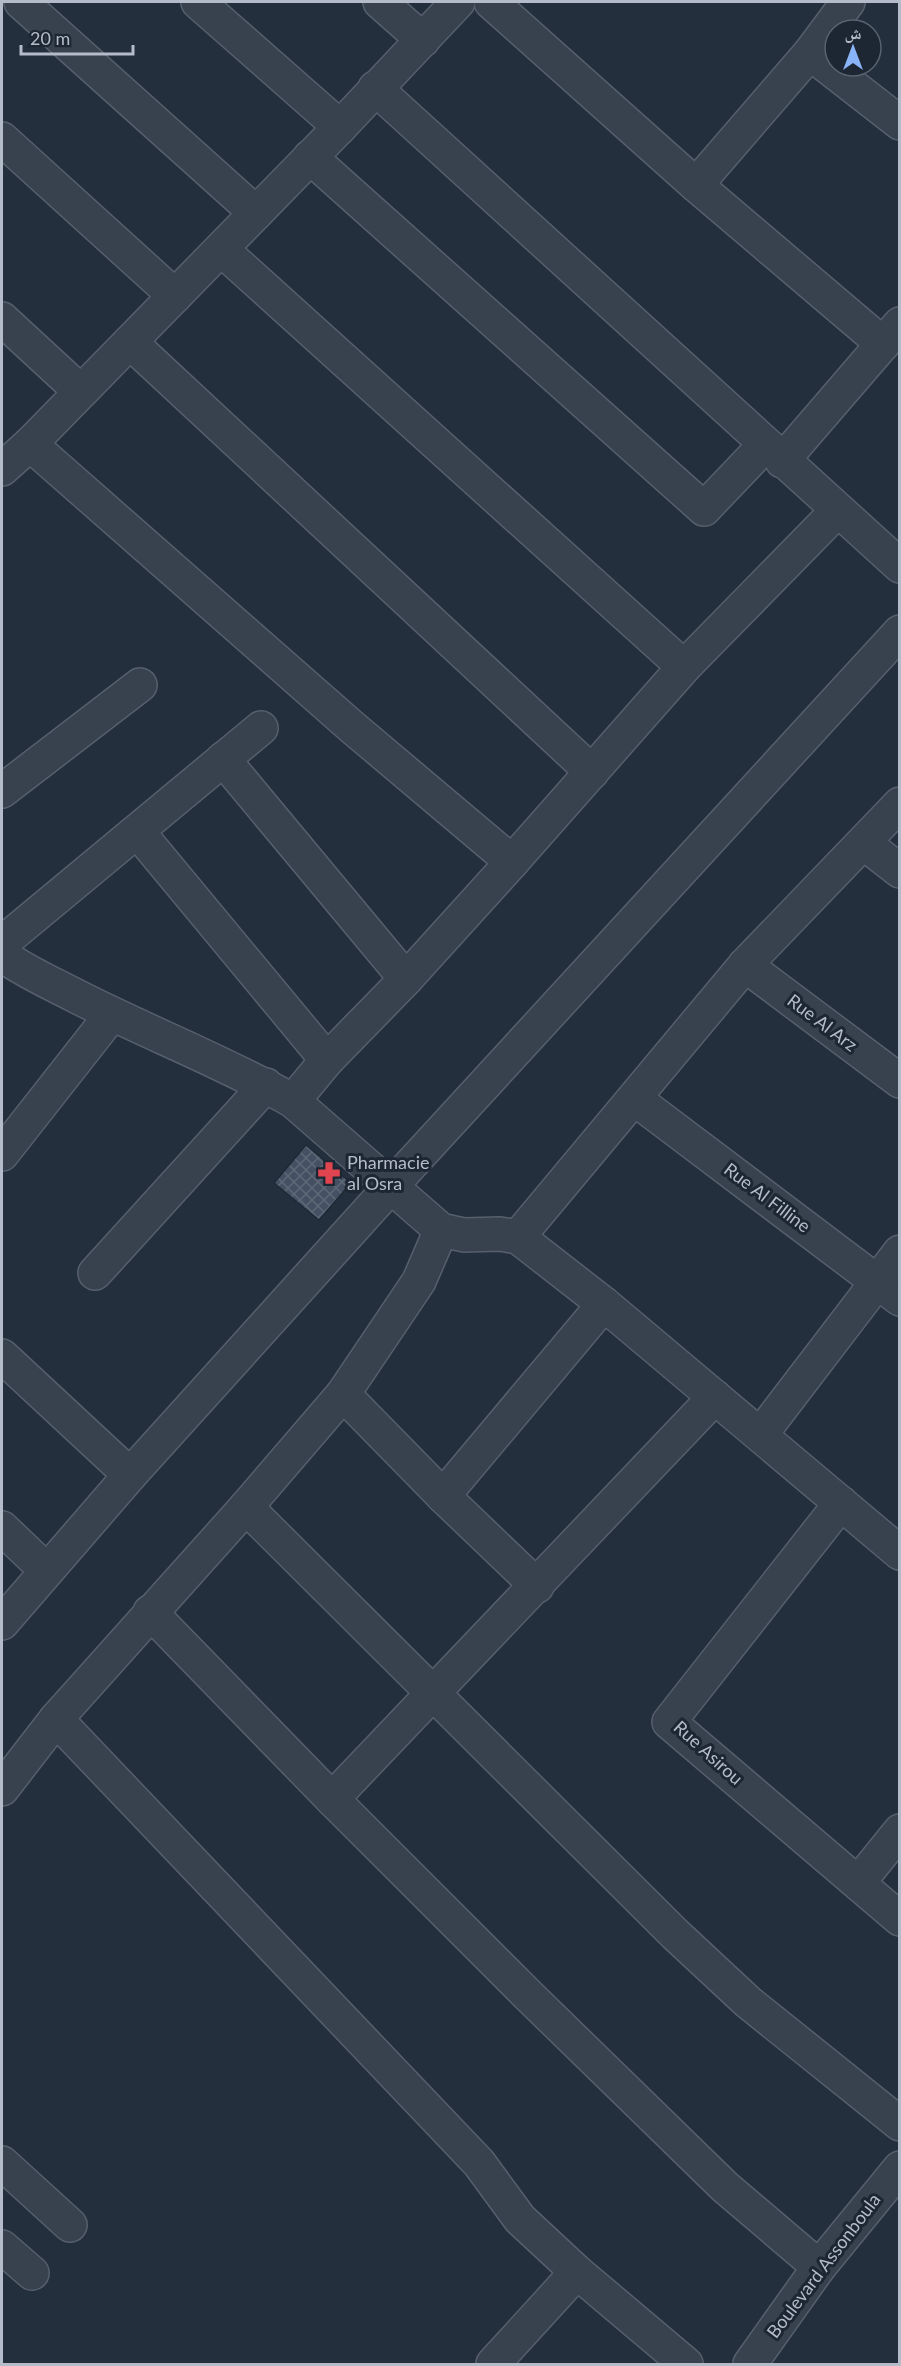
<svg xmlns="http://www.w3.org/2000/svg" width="901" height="2366" font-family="Lato,'Noto Naskh Arabic',sans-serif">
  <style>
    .building { fill: url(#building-cross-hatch); stroke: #1f2835; stroke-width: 1.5 }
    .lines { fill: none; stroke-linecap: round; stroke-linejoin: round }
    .minor-casing { stroke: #565f6c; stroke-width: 36 }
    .minor { stroke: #38414e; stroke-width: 33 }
    .labels { text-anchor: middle; stroke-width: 6; stroke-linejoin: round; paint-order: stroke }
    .street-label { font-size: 18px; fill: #b4bcc9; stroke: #1d2633 }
    .poi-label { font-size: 18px; fill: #b4bcc9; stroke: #1d2633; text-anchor: start }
  </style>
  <defs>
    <pattern id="building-cross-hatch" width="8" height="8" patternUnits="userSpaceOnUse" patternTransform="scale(1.5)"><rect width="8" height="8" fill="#455162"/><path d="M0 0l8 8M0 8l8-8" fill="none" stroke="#5d6877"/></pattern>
  </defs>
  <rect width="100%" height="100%" fill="#242f3e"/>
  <!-- building -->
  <path class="building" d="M306,1145L351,1183L319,1220L274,1183Z"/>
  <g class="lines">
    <!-- minor casing -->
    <g class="minor-casing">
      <g id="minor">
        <path d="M21,2L256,213"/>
        <path d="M198,2L340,127"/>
        <path d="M380,2L423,40"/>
        <path d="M491,2L696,185L883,344"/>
        <path d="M810,53L900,123"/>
        <path d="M375,88L900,566"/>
        <path d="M2,139L175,296"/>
        <path d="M310,157L704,509L765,445"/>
        <path d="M696,185L810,53L848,2"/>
        <path d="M221,249L684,667"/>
        <path d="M2,319L80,391"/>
        <path d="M130,342L592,772"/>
        <path d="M30,444L352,727L512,862"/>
        <path d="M782,461L900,324"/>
        <path d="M2,469L30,444L340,127L458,2"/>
        <path d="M223,759L406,979"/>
        <path d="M2,791L140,685"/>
        <path d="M138,832L327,1060"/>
        <path d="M864,843L900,871"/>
        <path d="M2,943L261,728"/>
        <path d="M2,955C24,971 49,982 74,995C146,1032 222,1061 293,1101L441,1230L464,1235L500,1234L518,1237L604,1304L900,1553"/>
        <path d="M745,965L900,1081"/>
        <path d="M635,1099L900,1299"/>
        <path d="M293,1101L327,1060L406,979L512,862L684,667L837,511"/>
        <path d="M2,1154L112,1014"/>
        <path d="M518,1237L745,965L900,804"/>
        <path d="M95,1273L266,1085"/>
        <path d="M2,1356L130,1475"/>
        <path d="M343,1394L443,1496L537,1586"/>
        <path d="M761,1434L900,1252"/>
        <path d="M443,1496L604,1304"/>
        <path d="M841,1503L669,1722L900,1919"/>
        <path d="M246,1507L675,1934L748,2002L900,2124"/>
        <path d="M2,1528L46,1570"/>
        <path d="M150,1612L332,1799L529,1996L725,2187L819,2267"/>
        <path d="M2,1623L130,1475L392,1185L900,632"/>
        <path d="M56,1719L479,2163L520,2219L577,2272L686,2364"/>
        <path d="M2,1789L56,1719L246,1507L343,1394L419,1281L441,1230"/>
        <path d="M332,1799L715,1397"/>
        <path d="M858,1883L900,1831"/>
        <path d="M2,2163L70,2225"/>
        <path d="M2,2247L32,2273"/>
        <path d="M493,2364L577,2272"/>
        <path d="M750,2364L819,2267L900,2168"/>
      </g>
    </g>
    <!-- minor -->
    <use href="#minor" class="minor"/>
  </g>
  <!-- icons -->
  <defs>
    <g id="pharmacy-bare" transform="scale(1.8)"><path d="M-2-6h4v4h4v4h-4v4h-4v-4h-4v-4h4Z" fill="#e0444e" stroke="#1d2633" stroke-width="2.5" paint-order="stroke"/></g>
  </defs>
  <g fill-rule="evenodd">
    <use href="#pharmacy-bare" x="329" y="1173"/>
  </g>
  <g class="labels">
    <!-- street labels -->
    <g class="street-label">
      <text transform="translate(822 1023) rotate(37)" y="6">Rue Al Arz</text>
      <text transform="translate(767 1198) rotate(37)" y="6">Rue Al Filline</text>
      <text transform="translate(708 1753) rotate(42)" y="6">Rue Asirou</text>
      <text transform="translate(824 2266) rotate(-53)" y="6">Boulevard Assonboula</text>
    </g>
    <!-- poi labels -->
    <g class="poi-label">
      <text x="347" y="1169">Pharmacie<tspan x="347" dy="21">al Osra</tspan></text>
    </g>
  </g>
  <!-- border -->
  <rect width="901" height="2366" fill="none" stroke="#b4bcc9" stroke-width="6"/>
  <!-- north arrow -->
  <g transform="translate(853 48)"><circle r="28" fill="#1d2633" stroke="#59626f" stroke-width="1.5"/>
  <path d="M0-4.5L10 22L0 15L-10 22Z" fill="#8ab4f8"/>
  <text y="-9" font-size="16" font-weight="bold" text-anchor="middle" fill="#b4bcc9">ش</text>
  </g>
  <!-- scale -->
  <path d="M21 45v9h112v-9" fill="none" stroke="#b4bcc9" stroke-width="3"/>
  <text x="30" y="45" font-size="18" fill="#b4bcc9" stroke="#1d2633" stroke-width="4.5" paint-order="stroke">20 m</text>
</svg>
